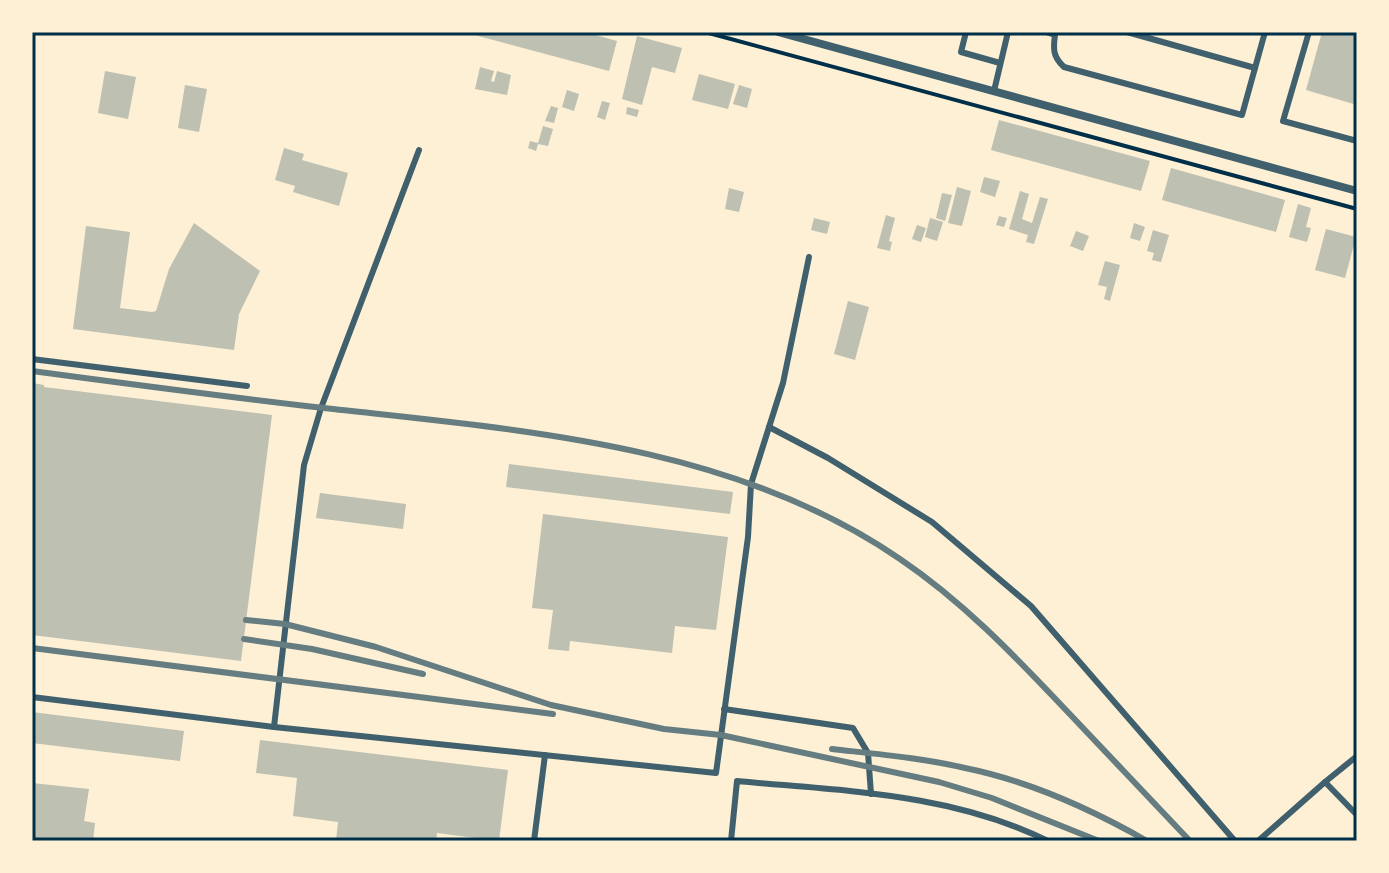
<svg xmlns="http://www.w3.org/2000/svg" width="1389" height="873" font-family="'Asap Condensed',sans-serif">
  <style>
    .building { fill: #bec0b2 }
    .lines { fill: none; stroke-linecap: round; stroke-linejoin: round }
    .path { stroke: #003049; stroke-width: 4 }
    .service { stroke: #3f606c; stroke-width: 6 }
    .minor { stroke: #3f606c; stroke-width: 8 }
    .rail { stroke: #657d81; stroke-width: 6 }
    .neatline { fill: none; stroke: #003049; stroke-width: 3 }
  </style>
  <rect width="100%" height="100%" fill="#fdf0d5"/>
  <!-- building -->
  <g class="building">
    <path d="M585,32L617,41L609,71L467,33Z"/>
    <path d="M1322,32H1357V105L1306,90Z"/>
    <path d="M637,36L682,48L675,73L652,67L642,105L622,99Z"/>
    <path d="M480,67L494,71L491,81L494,82L497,71L511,75L507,95L475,89Z"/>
    <path d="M105,71L136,77L128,119L98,113Z"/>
    <path d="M699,74L735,84L728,109L692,100Z"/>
    <path d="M185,85L207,89L199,132L178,128Z"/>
    <path d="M739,85L752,89L747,108L733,104Z"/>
    <path d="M567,90L579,94L574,111L562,107Z"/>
    <path d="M602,101L610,103L605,120L597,117Z"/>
    <path d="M551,106L558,108L554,123L545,121Z"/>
    <path d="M627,107L639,110L637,117L626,114Z"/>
    <path d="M999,120L1150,161L1141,191L991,150Z"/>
    <path d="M543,126L553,129L548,146L538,144L536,151L528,148L530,141L538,143Z"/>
    <path d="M284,148L304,154L302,160L348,173L339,206L293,192L295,186L275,180Z"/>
    <path d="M1171,168L1285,200L1276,232L1162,200Z"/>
    <path d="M984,177L1000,181L995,197L980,192Z"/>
    <path d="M957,187L971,191L962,226L948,223Z"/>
    <path d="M729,188L744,192L739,212L725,209Z"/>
    <path d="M1020,191L1029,194L1022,219L1032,223L1040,197L1048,199L1034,244L1026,242L1028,235L1009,229Z"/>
    <path d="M942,193L952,195L945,221L936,218Z"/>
    <path d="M1298,204L1311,208L1306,227L1311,228L1307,242L1289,237Z"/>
    <path d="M886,215L895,218L889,241L892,242L890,251L877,248Z"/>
    <path d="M999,216L1007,218L1004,227L996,225Z"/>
    <path d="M814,218L830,222L827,234L811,230Z"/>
    <path d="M930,218L943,222L937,241L925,237Z"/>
    <path d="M194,223L260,271L239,314L234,350L73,329L86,226L130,232L120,308L152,312L156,311L169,269Z"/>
    <path d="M1134,223L1145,227L1140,241L1130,238Z"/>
    <path d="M917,225L926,228L921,242L912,239Z"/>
    <path d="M1326,229L1356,237L1345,278L1315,270Z"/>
    <path d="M1153,230L1169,235L1161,262L1152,260L1154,253L1147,251Z"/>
    <path d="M1076,231L1089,236L1083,251L1070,246Z"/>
    <path d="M1105,261L1120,265L1110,301L1104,299L1107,287L1098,285Z"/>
    <path d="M848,301L869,307L855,360L834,354Z"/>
    <path d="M32,383L44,385V387L272,415L241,661L32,635Z"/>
    <path d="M509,464L733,492L730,514L506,487Z"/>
    <path d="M320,493L406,504L403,529L316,518Z"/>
    <path d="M543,514L728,537L716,630L675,626L672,653L570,641L569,651L548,649L553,610L532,608Z"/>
    <path d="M32,712L184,731L180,761L32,743Z"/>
    <path d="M260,740L508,770L499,841L437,833L436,841H336L338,822L293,816L297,778L256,773Z"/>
    <path d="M32,783L89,789L84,821L95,823L93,841H32Z"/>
  </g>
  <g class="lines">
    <!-- path -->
    <path class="path" d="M705,32L1357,209"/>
    <!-- service -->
    <g class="service">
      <path d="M966,32L961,52L1000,63"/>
      <path d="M1046,32L1055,35C1053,49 1053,57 1064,67L1242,115L1265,32"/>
      <path d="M1127,32L1255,68"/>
      <path d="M1309,32L1283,121L1357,141"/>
      <path d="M994,91L1008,32"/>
      <path d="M32,359L247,386"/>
      <path d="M769,427L828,458L932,522L1031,606L1235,841"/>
      <path d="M32,697L274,727L716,773L748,537L751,484L783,383L809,257"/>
      <path d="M724,709L853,728L868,753L871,794"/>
      <path d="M274,727L304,465L321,408L419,150"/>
      <path d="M1325,782L1357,756"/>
      <path d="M534,841L545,755"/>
      <path d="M731,841L737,781C843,791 951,793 1048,841"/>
      <path d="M1258,841L1325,782L1357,815"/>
    </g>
    <!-- minor -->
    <path class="minor" d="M778,32L1357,191"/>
    <!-- rail -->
    <g class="rail">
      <path d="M32,371C129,384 227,397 324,408C520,430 733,444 900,559C962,601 1013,654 1064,708C1106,752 1148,797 1190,841"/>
      <path d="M246,620L285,624L376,647L551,705L664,729L721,735L939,782L992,798L1099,841"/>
      <path d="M244,639L312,649L423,674"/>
      <path d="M32,648L553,714"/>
      <path d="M832,749C876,754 922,758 965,768C1029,781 1091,809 1147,841"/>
    </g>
  </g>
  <!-- border -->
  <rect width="1389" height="873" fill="none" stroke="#fdf0d5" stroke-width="68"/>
  <rect x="34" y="34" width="1321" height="805" class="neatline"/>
</svg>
